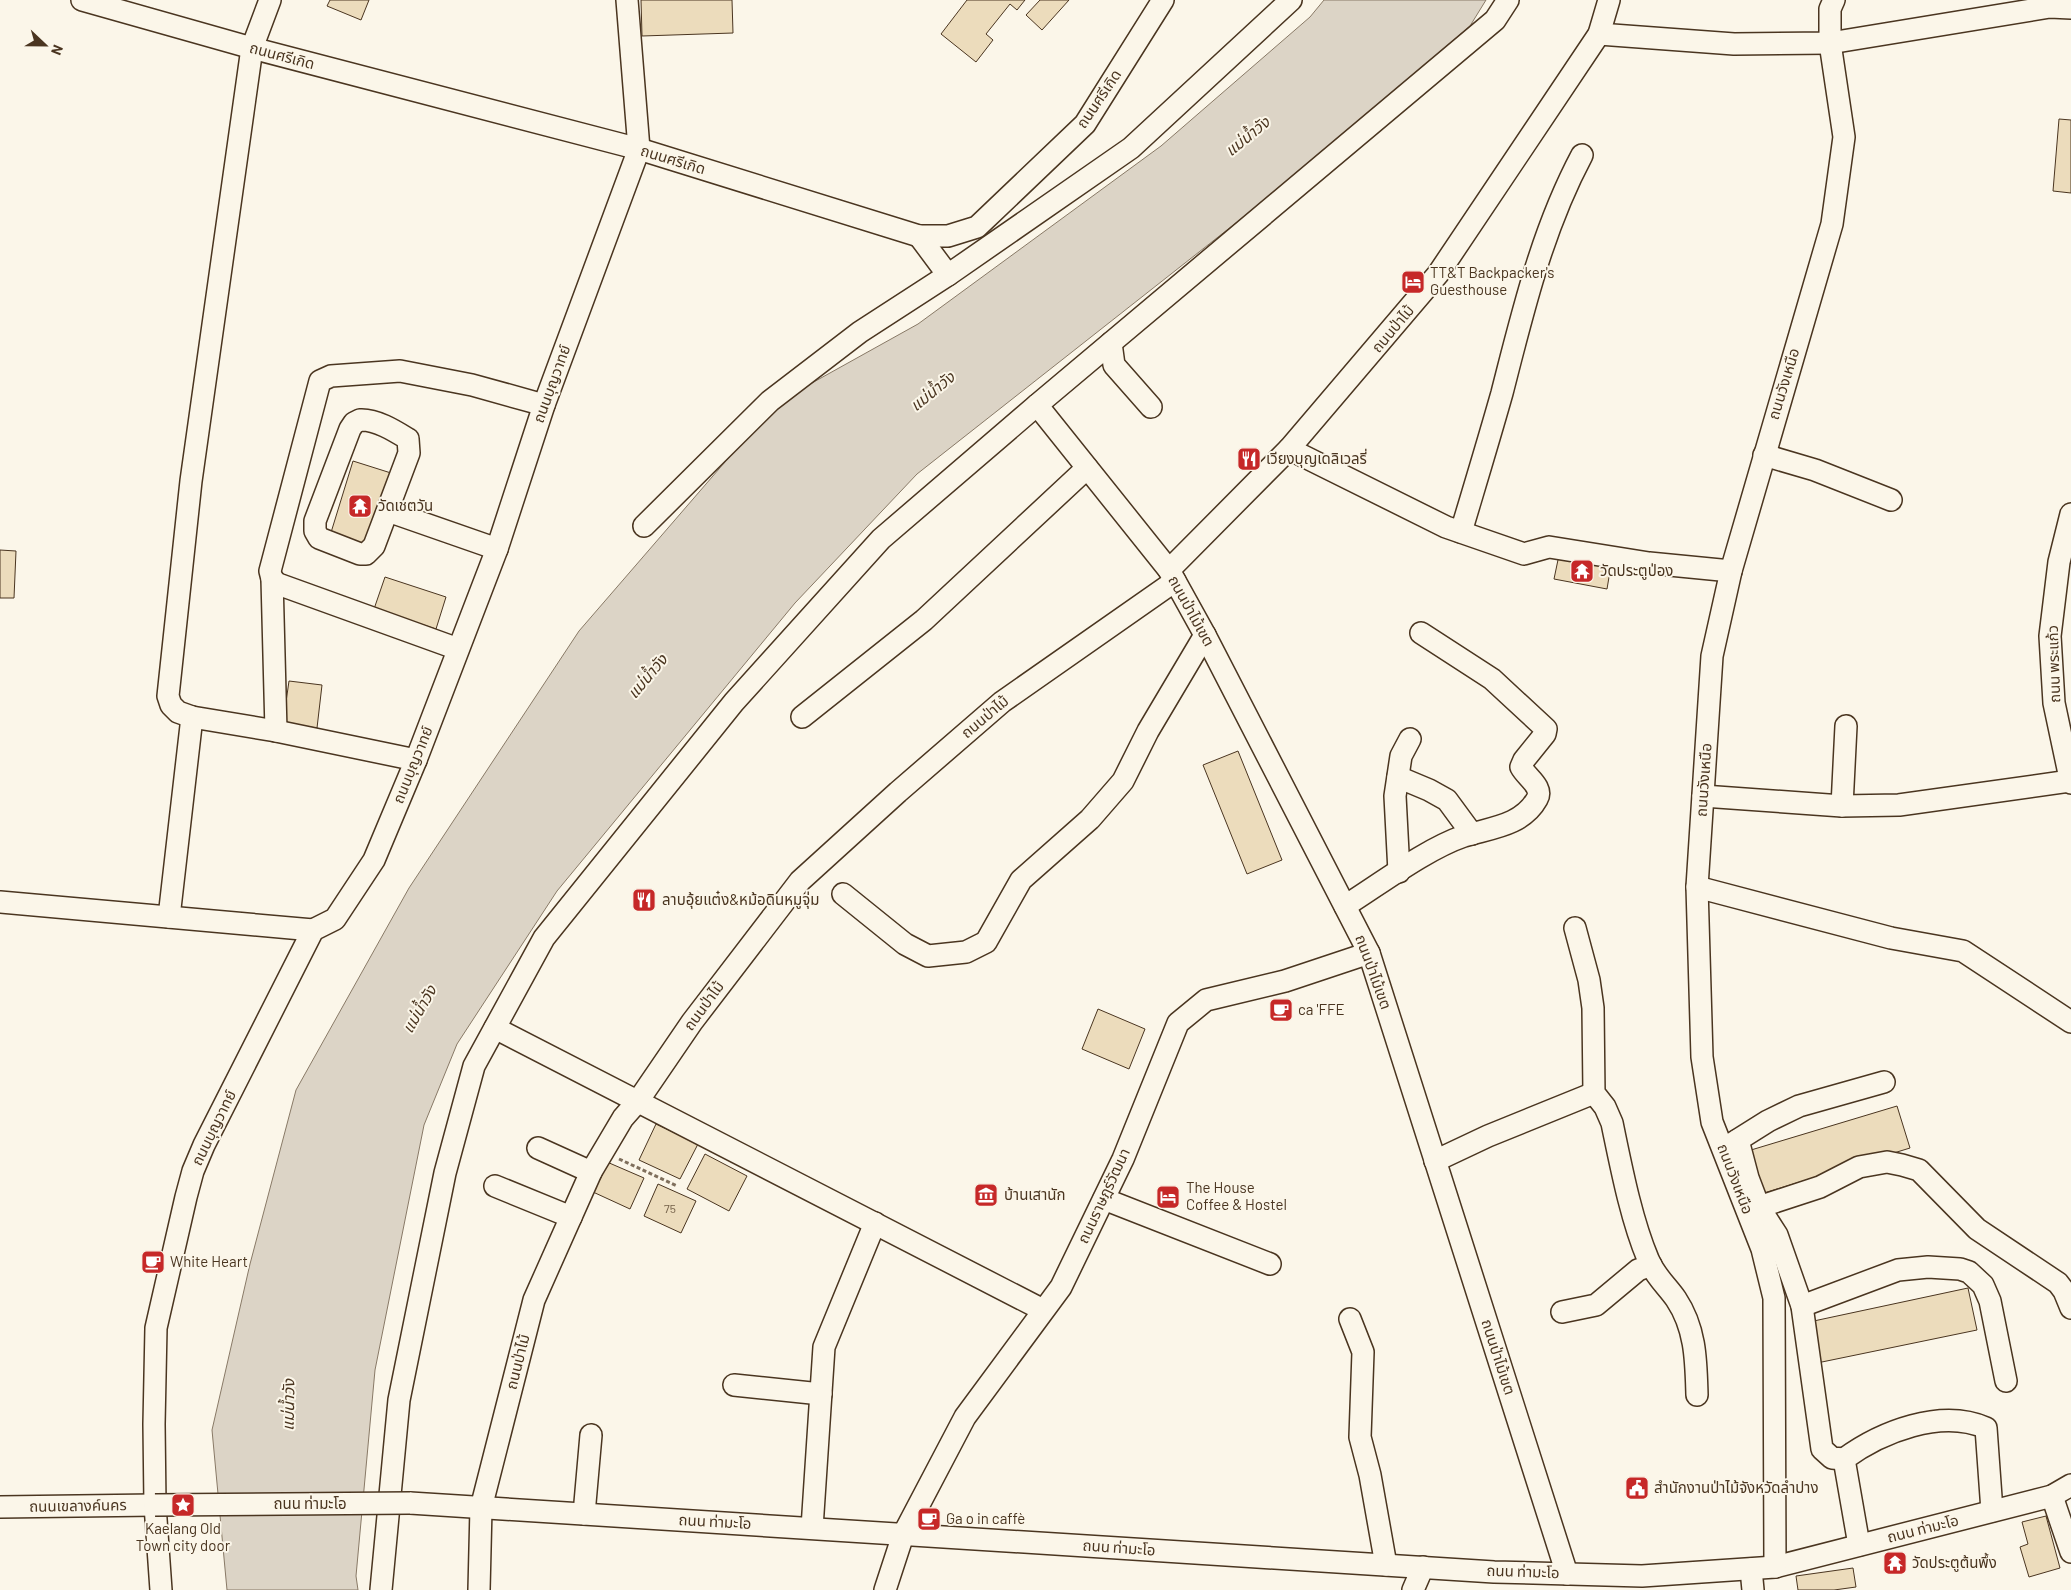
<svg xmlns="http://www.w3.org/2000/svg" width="2071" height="1590" font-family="Barlow,'Noto Sans Thai',sans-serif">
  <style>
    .water { fill: #dcd4c6; stroke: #887966 }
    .building { fill: #ecdcbc; stroke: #4a3520 }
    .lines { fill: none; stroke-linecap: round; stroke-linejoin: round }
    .minor-casing { stroke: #4a3520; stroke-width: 24 }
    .path { stroke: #7f6f5c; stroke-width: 3; stroke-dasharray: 4 2.5; stroke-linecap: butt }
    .minor { stroke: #fbf6e9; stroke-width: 21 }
    .minor-bridge-casing { stroke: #4a3520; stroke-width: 24; stroke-linecap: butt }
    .minor-bridge { stroke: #fbf6e9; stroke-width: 21 }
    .labels { text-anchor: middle; stroke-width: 4; stroke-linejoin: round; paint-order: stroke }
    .number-label { font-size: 12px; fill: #725f47 }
    .street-label { font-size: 15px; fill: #4a3520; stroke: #fbf6e9 }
    .poi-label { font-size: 15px; fill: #4a3520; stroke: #fbf6e9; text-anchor: start }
    .water-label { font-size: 16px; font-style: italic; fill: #4a3520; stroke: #fbf6e9 }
  </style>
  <rect width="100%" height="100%" fill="#fbf6e9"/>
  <!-- water -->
  <path class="water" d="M1324,0H1486L1470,26L1293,178L917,474L795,603L557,891L457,1044L424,1125L375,1370L356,1576L358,1590H227L212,1430L250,1264L296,1090L409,888L579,631L776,403L918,324L1161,146L1310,17Z"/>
  <!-- building -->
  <g class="building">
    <path d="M330,0H369L361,20L327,6Z"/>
    <path d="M641,0H732L733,33L642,36Z"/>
    <path d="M967,0H1025L1017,10L1010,4L986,34L993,40L976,62L941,34Z"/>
    <path d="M1040,0H1069L1042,30L1026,15Z"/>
    <path d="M2059,119L2071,120V193L2053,191Z"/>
    <path d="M353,461L391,473L366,551L329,539Z"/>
    <path d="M0,550L16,551L14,598H0Z"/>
    <path d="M1559,555L1611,565L1607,589L1554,579Z"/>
    <path d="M385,577L446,597L436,629L374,609Z"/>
    <path d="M289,681L322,685L317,728L283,723Z"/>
    <path d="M1238,751L1282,860L1247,874L1203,765Z"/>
    <path d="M1098,1009L1145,1029L1129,1069L1082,1049Z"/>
    <path d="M1897,1106L1910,1148L1764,1193L1751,1150Z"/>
    <path d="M656,1124L698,1144L680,1179L639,1160Z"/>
    <path d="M705,1154L747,1176L729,1211L687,1189Z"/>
    <path d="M607,1162L644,1178L630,1209L593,1192Z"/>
    <path d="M658,1184L696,1201L681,1233L644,1216Z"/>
    <path d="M1968,1288L1977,1330L1817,1363L1809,1322Z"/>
    <path d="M2046,1516L2060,1568L2029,1577L2020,1547L2028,1544L2022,1522Z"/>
    <path d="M1853,1568L1856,1587L1834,1590H1798L1796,1576Z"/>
  </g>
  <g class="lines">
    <!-- minor casing -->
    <g class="minor-casing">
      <g id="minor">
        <path d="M82,0L252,48L639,149L919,236H948L977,227L1085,124L1163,0"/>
        <path d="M270,0L252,48L191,481L168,696L171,705L178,712L192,717L276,731L416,760"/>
        <path d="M1599,34L1734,44L1830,43L2050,7L2071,8"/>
        <path d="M948,275L1131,148L1291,0"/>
        <path d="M1111,343L1114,365L1151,407"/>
        <path d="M1037,405L1169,570L1205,635L1369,953L1567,1574"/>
        <path d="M360,420C376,419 395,431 408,439L409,453L374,546L366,554H360L319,538L315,531V521L350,429L354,423Z"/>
        <path d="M1289,449L1446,527L1524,554L1549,547L1649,563L1731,571"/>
        <path d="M1764,455L1815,470L1891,500"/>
        <path d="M388,511L497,549"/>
        <path d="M2071,514L2059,562L2050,636L2054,703L2071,783"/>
        <path d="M644,526L770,401L860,332L948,275L919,236"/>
        <path d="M1461,532C1475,485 1489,439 1502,393C1523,311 1542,230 1582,155"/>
        <path d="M1169,570L1289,449L1438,274L1599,34L1609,0"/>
        <path d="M272,579L278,584L458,649"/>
        <path d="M802,717L924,620L1087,468"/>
        <path d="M276,731L272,579L270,571L320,381L331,376L400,371L472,385L544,405"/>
        <path d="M1398,777L1429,790L1447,800L1472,834"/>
        <path d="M1703,796L1842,806L1899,805L2070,781"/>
        <path d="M1842,806L1846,726"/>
        <path d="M1399,872L1395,796L1401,756L1410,739"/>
        <path d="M1697,887L1891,938L1963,951L2071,1022"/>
        <path d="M843,894L905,944L928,956L966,952L986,942L1021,880L1090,819L1123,781L1148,731L1205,635"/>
        <path d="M0,902L313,930"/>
        <path d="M1345,906C1380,884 1426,849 1464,836C1490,828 1522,826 1537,799C1544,787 1526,777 1521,767L1524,760L1545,734L1546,729L1492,679L1421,633"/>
        <path d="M169,917L192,717"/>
        <path d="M1575,928L1589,980L1593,1008L1594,1093L1605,1107L1612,1123C1621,1166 1631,1219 1648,1259C1654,1275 1667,1286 1676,1299C1696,1329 1696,1361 1697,1395"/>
        <path d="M495,1028L1043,1310"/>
        <path d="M1738,1140L1748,1178L1759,1207L1777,1235L1802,1306L1822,1449L1832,1458L1844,1459"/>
        <path d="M538,1148L591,1172"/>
        <path d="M1725,1148L1768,1121L1799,1106L1884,1082"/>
        <path d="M1435,1161L1488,1136L1594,1093"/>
        <path d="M495,1186L571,1217"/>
        <path d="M1104,1199L1270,1264"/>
        <path d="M1759,1207L1820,1187L1859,1167L1887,1162L1902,1165L1919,1170L1977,1229L2058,1283L2064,1291L2071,1308"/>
        <path d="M1802,1306L1898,1270L1928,1267L1960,1269L1969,1272L1983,1285L1990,1301L2006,1381"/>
        <path d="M1562,1312L1596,1305L1638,1270L1651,1265"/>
        <path d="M1350,1319L1363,1352L1360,1437L1370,1475L1386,1565"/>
        <path d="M734,1385L821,1394"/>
        <path d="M2052,1496L2071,1552"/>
        <path d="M410,1503L1494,1572L1642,1576L1775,1567L2052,1496L2071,1485"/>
        <path d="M0,1507L155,1505"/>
        <path d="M584,1514L591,1435"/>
        <path d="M812,1528L824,1347L875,1223"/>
        <path d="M1859,1545L1844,1459C1881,1432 1941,1408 1986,1428L1992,1511"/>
        <path d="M1775,1567L1774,1298L1762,1249L1712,1122L1702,1057L1697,887L1712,656L1731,571L1832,224L1844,137L1830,43V9L1834,0"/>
        <path d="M1751,1569L1753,1590"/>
        <path d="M161,1590L155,1505L154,1424L156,1328L186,1197L193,1171L204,1145L313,930L335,919L374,860L416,760L497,549L544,405L639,149L627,0"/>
        <path d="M381,1590L399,1400L445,1173L474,1066L544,938L734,702L881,539L1037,405L1495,20L1508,0"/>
        <path d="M479,1590L481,1508L534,1300L591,1172L623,1118L638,1101L692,1022L800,881L898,792L1002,702L1175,581"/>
        <path d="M885,1590L903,1535L965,1417L1061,1287L1123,1159L1178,1023L1206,1000L1285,981L1369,953"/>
        <path d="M1413,1590L1423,1567"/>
      </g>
    </g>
    <!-- path -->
    <path class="path" d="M619,1159L677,1186"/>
    <!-- minor -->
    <use href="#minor" class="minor"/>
    <!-- minor-bridge casing -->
    <g class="minor-bridge-casing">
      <path id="minor-bridge" d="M155,1505L410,1503"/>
    </g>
    <!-- minor-bridge -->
    <use href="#minor-bridge" class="minor-bridge"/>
  </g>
  <!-- icons -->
  <defs>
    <g id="hotel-square" transform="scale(1.25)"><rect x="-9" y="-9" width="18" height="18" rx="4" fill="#c62828" stroke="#fbf6e9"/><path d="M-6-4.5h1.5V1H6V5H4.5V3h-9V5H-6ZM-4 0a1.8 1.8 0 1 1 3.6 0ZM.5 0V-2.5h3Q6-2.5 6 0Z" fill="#fff"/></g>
    <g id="restaurant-square" transform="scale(1.25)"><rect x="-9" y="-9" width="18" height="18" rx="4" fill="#c62828" stroke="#fbf6e9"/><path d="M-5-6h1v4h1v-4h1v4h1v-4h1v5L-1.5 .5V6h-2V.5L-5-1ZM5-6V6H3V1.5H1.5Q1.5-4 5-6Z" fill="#fff"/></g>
    <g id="temple-square" transform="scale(1.25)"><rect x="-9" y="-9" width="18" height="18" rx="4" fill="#c62828" stroke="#fbf6e9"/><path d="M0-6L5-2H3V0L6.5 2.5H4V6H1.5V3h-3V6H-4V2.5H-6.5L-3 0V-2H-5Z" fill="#fff"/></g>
    <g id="cafe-square" transform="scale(1.25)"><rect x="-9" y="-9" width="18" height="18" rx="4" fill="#c62828" stroke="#fbf6e9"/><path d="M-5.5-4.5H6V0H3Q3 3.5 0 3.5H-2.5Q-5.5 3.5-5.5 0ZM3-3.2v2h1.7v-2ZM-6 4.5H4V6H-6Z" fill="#fff"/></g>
    <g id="museum-square" transform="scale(1.25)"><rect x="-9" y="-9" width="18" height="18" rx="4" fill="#c62828" stroke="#fbf6e9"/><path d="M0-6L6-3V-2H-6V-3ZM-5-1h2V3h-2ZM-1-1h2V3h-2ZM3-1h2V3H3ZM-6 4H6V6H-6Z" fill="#fff"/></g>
    <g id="civic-square" transform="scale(1.25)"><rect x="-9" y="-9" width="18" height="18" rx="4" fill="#c62828" stroke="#fbf6e9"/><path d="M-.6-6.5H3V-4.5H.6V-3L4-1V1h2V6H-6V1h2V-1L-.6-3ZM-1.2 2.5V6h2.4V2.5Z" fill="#fff"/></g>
    <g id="sight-square" transform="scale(1.25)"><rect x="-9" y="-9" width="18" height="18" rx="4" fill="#c62828" stroke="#fbf6e9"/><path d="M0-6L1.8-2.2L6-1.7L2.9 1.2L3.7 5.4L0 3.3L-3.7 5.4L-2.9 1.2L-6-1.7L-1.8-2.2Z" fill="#fff"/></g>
  </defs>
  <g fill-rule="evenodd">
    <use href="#hotel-square" x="1413" y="282"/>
    <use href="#restaurant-square" x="1249" y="459"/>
    <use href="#temple-square" x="360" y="506"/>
    <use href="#temple-square" x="1582" y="571"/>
    <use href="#restaurant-square" x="644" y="900"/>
    <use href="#cafe-square" x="1281" y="1010"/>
    <use href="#museum-square" x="986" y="1195"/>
    <use href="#hotel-square" x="1168" y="1197"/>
    <use href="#cafe-square" x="153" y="1262"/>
    <use href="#civic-square" x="1637" y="1488"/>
    <use href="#sight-square" x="183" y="1505"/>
    <use href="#cafe-square" x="929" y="1519"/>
    <use href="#temple-square" x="1895" y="1563"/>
  </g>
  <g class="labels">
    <!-- number labels -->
    <g class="number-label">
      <text x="670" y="1213">75</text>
    </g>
    <!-- street labels -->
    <g class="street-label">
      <text transform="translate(282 56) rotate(15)" y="5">ถนนศรีเกิด</text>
      <text transform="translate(1099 99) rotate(-56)" y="5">ถนนศรีเกิด</text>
      <text transform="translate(673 160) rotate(17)" y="5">ถนนศรีเกิด</text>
      <text transform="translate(1393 329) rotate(-50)" y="5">ถนนป่าไม้</text>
      <text transform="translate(552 384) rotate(-70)" y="5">ถนนบุญวาทย์</text>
      <text transform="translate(1784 384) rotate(-73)" y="5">ถนนวังเหนือ</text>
      <text transform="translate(1191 611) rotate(61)" y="5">ถนนป่าไม้เขต</text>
      <text transform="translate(2054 664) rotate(-92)" y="5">ถนน พระแก้ว</text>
      <text transform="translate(985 717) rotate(-40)" y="5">ถนนป่าไม้</text>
      <text transform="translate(413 765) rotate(-68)" y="5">ถนนบุญวาทย์</text>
      <text transform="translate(1704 780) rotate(-86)" y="5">ถนนวังเหนือ</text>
      <text transform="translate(1373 972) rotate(70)" y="5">ถนนป่าไม้เขต</text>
      <text transform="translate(704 1006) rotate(-54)" y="5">ถนนป่าไม้</text>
      <text transform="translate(214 1128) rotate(-64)" y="5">ถนนบุญวาทย์</text>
      <text transform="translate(1735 1179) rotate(69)" y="5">ถนนวังเหนือ</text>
      <text transform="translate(1104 1196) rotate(-65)" y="5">ถนนราษฎร์วัฒนา</text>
      <text transform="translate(1498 1357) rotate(72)" y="5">ถนนป่าไม้เขต</text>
      <text transform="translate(518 1362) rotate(-76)" y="5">ถนนป่าไม้</text>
      <text x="310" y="1509">ถนน ท่ามะโอ</text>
      <text transform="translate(78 1506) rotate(-1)" y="5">ถนนเขลางค์นคร</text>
      <text transform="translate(715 1522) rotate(3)" y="5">ถนน ท่ามะโอ</text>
      <text transform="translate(1923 1529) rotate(-14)" y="5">ถนน ท่ามะโอ</text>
      <text transform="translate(1119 1548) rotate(4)" y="5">ถนน ท่ามะโอ</text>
      <text transform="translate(1523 1572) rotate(2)" y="5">ถนน ท่ามะโอ</text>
    </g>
    <!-- poi labels -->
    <g class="poi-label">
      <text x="1430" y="278">TT&amp;T Backpacker's<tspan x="1430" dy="17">Guesthouse</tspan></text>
      <text x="1266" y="464">เวียงบุญเดลิเวลรี่</text>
      <text x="378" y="511">วัดเชตวัน</text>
      <text x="1600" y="576">วัดประตูป่อง</text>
      <text x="662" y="905">ลาบอุ้ยแต๋ง&amp;หม้อดินหมูจุ่ม</text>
      <text x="1298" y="1015">ca 'FFE</text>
      <text x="1186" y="1193">The House<tspan x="1186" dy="17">Coffee &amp; Hostel</tspan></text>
      <text x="1004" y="1200">บ้านเสานัก</text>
      <text x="170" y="1267">White Heart</text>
      <text x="1654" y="1493">สำนักงานป่าไม้จังหวัดลำปาง</text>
      <text x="946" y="1524">Ga o in caffè</text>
      <text x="183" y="1534" text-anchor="middle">Kaelang Old<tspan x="183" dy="17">Town city door</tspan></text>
      <text x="1912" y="1568">วัดประตูต้นพึ้ง</text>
    </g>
    <!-- water labels -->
    <g class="water-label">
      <text transform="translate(1247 136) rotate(-39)" y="6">แม่น้ำวัง</text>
      <text transform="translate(932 391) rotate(-39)" y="6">แม่น้ำวัง</text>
      <text transform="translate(647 676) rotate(-50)" y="6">แม่น้ำวัง</text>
      <text transform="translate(419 1009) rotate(-60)" y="6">แม่น้ำวัง</text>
      <text transform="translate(288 1405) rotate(-89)" y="6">แม่น้ำวัง</text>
    </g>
  </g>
  <!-- north arrow -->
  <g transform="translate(45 45) rotate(112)" stroke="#fbf6e9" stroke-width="4" paint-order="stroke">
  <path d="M0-4L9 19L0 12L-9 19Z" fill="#4a3520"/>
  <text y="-8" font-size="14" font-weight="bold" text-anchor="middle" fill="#4a3520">N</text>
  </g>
</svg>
